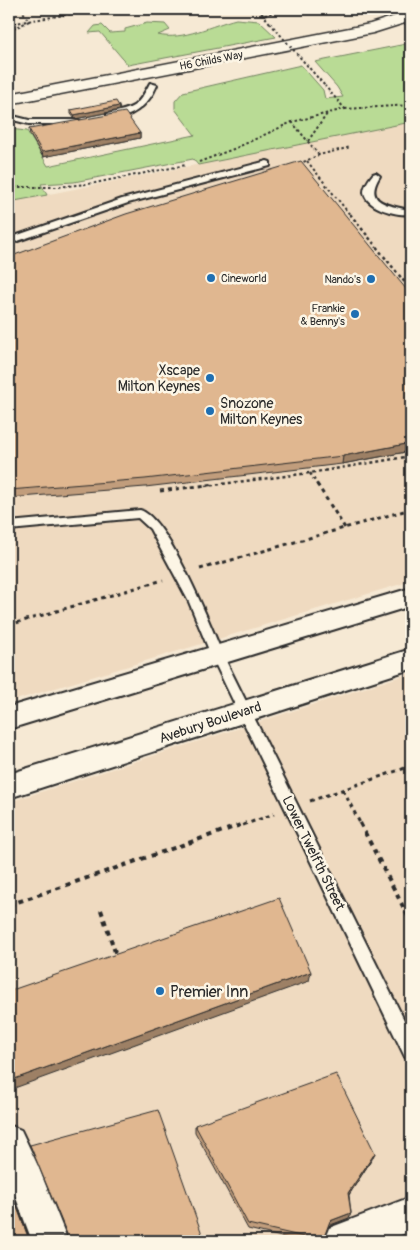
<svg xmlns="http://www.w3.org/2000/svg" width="420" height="1250" font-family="Pangolin,sans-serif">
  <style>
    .built { fill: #efdac0 }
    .green { fill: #b9db95; stroke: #728360 }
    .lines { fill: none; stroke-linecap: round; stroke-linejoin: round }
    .lane-casing { stroke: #2b2b2b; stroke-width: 4 }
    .street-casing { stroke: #2b2b2b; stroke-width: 4 }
    .secondary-casing { stroke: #2b2b2b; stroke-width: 3 }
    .path-far3 { stroke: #2b2b2b; stroke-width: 2; stroke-dasharray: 2.5 2.5; stroke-linecap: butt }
    .path-far2 { stroke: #2b2b2b; stroke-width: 2.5; stroke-dasharray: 3 3; stroke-linecap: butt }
    .path-far1 { stroke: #2b2b2b; stroke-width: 3; stroke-dasharray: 4 4; stroke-linecap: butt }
    .path { stroke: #2b2b2b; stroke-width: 4; stroke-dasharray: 5 5; stroke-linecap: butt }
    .lane { fill: #fcf5e5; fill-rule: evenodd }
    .street { fill: #fcf5e5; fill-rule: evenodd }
    .secondary { fill: #fcf5e5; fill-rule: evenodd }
    .path-bridge { stroke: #2b2b2b; stroke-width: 2; stroke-dasharray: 2.5 2.5; stroke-linecap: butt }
    .wall { fill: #c19d7c; stroke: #2b2b2b }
    .shaded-wall { fill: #9d8065; stroke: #2b2b2b }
    .building { fill: #e0b790; stroke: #2b2b2b }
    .poi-dot { fill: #1f6fb2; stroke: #fcf5e5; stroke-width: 2 }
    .labels { text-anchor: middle; stroke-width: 5; stroke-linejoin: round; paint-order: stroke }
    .far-street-label { font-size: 11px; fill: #2b2b2b; stroke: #fcf5e5 }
    .far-poi-label { font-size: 11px; fill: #2b2b2b; stroke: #fcf5e5; text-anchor: end }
    .poi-label { font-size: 14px; fill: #2b2b2b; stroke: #fcf5e5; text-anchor: end }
    .street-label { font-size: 14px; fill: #2b2b2b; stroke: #fcf5e5 }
    .near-poi-label { font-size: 16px; fill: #2b2b2b; stroke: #fcf5e5; text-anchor: start }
  </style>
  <rect width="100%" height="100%" fill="#f6e9d4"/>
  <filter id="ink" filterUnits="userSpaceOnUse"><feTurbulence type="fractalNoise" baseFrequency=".02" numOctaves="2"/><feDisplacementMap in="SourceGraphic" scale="10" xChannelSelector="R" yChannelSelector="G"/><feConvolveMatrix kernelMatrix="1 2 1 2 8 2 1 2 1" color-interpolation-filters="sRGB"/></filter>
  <g filter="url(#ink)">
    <!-- built -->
    <g class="built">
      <path d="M411,122V581L9,702V202Z"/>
      <path d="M411,673V1241H9V802Z"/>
    </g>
    <!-- green -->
    <g class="green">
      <path d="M236,19L259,21L276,37L128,65L100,32L89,33L95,26L102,25L110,33L125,32V29L147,23L165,24L170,30L158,35C183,41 212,25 236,19Z"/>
      <path d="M411,43V122L198,165L193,159L74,182L41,184L47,195L9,202V129L27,131L48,166L195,135L175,109V101L183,92L301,65L323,90L325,99L343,97L337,87L315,62Z"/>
    </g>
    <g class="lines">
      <!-- lane casing -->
      <g class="lane-casing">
        <g id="lane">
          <path d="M150,83L157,85C149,105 130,121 107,118V114C134,108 137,108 150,83Z"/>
          <path d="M9,115L29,120H78L82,122L78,124H29L9,119Z"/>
          <path d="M267,161L270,162V166L128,203L9,244V238L122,199Z"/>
          <path d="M376,173L380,176C363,203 388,205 409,210V214C397,216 366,208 364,192C364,186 369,179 373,174Z"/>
          <path d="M140,510C168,518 211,626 223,655L411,1034V1059L405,1057L211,655L189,602L159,546L150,529L138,518L9,530V522Z"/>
        </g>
      </g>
      <!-- street casing -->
      <g class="street-casing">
        <g id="street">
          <path d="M411,588V606L9,729V707Z"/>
          <path d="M411,649V669L9,798V774Z"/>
          <path d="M9,1125L21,1130L38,1166L68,1241H32L9,1179Z"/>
          <path d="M411,1197V1231L386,1241H324L329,1228Z"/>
        </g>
      </g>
      <!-- secondary casing -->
      <g class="secondary-casing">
        <path id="secondary" d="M411,11V21L373,33L9,104V94L370,24Z"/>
      </g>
      <!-- path-far3 -->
      <g class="path-far3">
        <path d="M258,9L264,16"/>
        <path d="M270,23L264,16L280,9"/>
        <path d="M9,24L101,9"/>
        <path d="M9,31L29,21L21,9"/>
        <path d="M345,109L411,105"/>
        <path d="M292,122L319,155"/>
        <path d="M308,141L327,114"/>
        <path d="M307,161L351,216"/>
        <path d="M199,162L236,148L292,122L345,109L325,86"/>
        <path d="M299,164L319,155L351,147"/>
        <path d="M9,187H58L95,183L186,165"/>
      </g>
      <!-- path-far2 -->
      <g class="path-far2">
        <path d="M350,214L411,290"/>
        <path d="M310,473L318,486"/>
        <path d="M205,486L310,473L411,456"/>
      </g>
      <!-- path-far1 -->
      <g class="path-far1">
        <path d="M317,484L345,528"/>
        <path d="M160,491L215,484"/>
        <path d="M200,569L411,509"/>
        <path d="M9,625L163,580"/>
        <path d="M343,790L361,825"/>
        <path d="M310,801L411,766"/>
        <path d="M243,825L274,814"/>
      </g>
      <!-- path -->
      <g class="path">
        <path d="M360,823L411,922"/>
        <path d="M9,905L246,823"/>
        <path d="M101,910L117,958"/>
      </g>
      <!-- lane -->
      <use href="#lane" class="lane"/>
      <!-- street -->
      <use href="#street" class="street"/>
      <!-- secondary -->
      <use href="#secondary" class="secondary"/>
      <!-- path-bridge -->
      <path class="path-bridge" d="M270,23L325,86"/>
    </g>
    <!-- wall -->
    <g class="wall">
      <path d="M71,110H120L75,119L71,114Z"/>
      <path d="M29,129L140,133V138L43,157L30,135Z"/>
      <path d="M9,257L411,295V451L342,464L145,487L9,498Z"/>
      <path d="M195,1125L372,1159L349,1195L351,1213L349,1218L328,1226L324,1237L360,1241H298L248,1229L195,1132Z"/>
      <path d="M9,1184L29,1237H203V1241H9Z"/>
    </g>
    <!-- shaded-wall -->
    <g class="shaded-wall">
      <path d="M119,106L120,110L75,119L74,115Z"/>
      <path d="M140,133V138L43,157L42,152Z"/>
      <path d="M411,443V451L342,464L343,456Z"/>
      <path d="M311,972L309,981L9,1090V1081Z"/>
      <path d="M375,1153L372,1159L346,1199L348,1193Z"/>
      <path d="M9,1184L30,1241L28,1237L9,1186Z"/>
      <path d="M351,1213L349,1218L328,1226L330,1221Z"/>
    </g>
    <!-- building -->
    <g class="building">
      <path d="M116,101L119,106L74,115L71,110Z"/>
      <path d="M125,112L140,133L42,152L29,129Z"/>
      <path d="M301,161L411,295V443L343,456L145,479L9,490V257L126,214Z"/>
      <path d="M279,898L311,972L9,1081V991Z"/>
      <path d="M336,1074L375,1153L348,1193L351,1213L330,1221L324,1237L358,1238L360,1241H322L248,1224L195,1125Z"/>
      <path d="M158,1110L203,1237L174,1241H9V1186L28,1237H66L67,1234L30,1145Z"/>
    </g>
  </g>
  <!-- markers -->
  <g class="poi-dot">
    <circle cx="211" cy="278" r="5"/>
    <circle cx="371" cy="279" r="5"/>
    <circle cx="355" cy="314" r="5"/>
    <circle cx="210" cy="378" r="5"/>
    <circle cx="210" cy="411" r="5"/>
    <circle cx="160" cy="991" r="5"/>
  </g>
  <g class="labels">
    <!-- far-street labels -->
    <g class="far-street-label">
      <text transform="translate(211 60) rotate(-11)" y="4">H6 Childs Way</text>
    </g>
    <!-- far-poi labels -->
    <g class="far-poi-label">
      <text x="221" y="282" text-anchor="start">Cineworld</text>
      <text x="361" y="283">Nando's</text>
      <text x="345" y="312">Frankie<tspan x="345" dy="13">&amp; Benny's</tspan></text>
    </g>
    <!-- poi labels -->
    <g class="poi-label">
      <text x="200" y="375">Xscape<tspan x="200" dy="16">Milton Keynes</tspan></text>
      <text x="220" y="408" text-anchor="start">Snozone<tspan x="220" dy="16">Milton Keynes</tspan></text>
    </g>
    <!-- street labels -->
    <g class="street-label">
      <text transform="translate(210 722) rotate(-18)" y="5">Avebury Boulevard</text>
      <text transform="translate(314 853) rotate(64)" y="5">Lower Twelfth Street</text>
    </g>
    <!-- near-poi labels -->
    <g class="near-poi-label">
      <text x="170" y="997">Premier Inn</text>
    </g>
  </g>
  <!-- margin -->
  <rect width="420" height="1250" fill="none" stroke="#fcf5e5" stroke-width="30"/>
  <rect x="15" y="15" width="390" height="1220" fill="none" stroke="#2b2b2b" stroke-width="2" filter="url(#ink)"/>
</svg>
